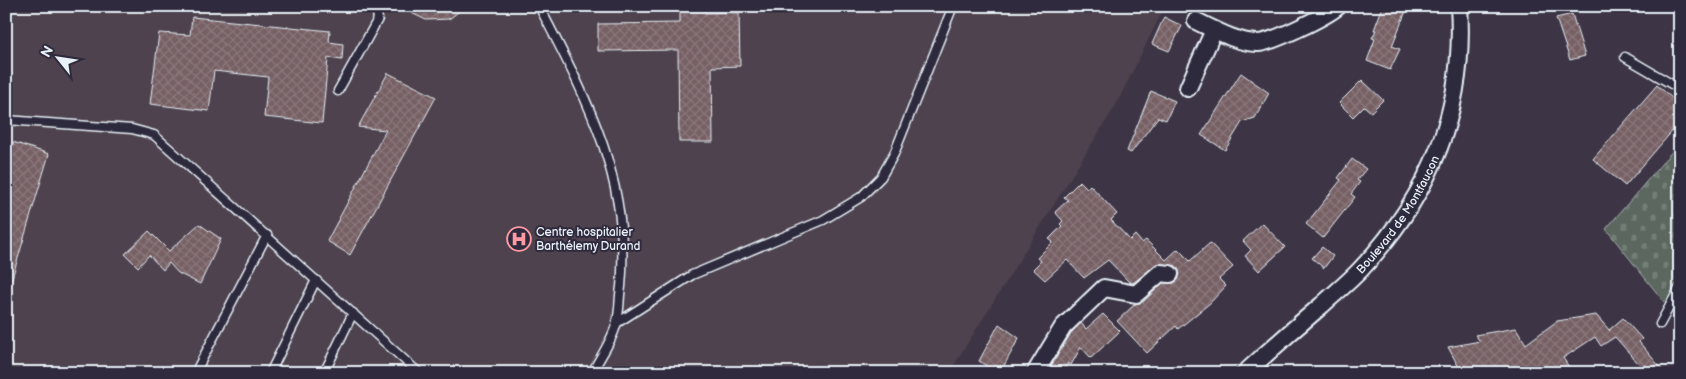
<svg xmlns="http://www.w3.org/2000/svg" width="1686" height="379" font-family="'Balsamiq Sans',sans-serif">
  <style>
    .built { fill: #4e424e }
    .cemetery { fill: url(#cemetery-stones); stroke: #a2acab }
    .building { fill: url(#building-cross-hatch); stroke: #e8f1f8 }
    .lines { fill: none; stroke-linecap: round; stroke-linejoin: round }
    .service-casing { stroke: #e8f1f8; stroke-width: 11 }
    .minor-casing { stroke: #e8f1f8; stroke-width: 20 }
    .service { stroke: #2f2a3d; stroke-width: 8 }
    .minor { stroke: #2f2a3d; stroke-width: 16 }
    .labels { text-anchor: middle; stroke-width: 4; stroke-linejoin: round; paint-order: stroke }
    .street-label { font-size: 12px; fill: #e8f1f8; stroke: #2f2a3d }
    .poi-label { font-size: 12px; fill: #e8f1f8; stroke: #2f2a3d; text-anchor: start }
  </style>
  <defs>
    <pattern id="cemetery-stones" width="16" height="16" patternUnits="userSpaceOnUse" patternTransform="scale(1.25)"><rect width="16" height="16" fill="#5b685e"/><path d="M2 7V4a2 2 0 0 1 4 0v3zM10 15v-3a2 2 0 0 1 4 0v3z" fill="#737e76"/></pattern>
    <pattern id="building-cross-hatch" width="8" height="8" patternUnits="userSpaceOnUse" patternTransform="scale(1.25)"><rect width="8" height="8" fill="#766064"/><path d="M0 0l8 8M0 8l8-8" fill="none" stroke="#8a777b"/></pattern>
  </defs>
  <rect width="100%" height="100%" fill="#3d3545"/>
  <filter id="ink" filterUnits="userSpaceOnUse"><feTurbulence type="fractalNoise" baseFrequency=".02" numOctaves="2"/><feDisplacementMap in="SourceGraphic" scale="10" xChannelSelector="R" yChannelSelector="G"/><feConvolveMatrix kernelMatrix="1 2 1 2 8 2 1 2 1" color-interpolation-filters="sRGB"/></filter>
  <g filter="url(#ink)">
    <!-- built -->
    <path class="built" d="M6,6H1165L1116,105L949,373H6Z"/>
    <!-- cemetery -->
    <path class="cemetery" d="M1680,142V322L1606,229Z"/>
    <!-- building -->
    <g class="building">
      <path d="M397,6H466L449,19L426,20Z"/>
      <path d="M680,6H705V13L739,12L740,66L712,67L713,142H679L678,50L598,51V24L680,23Z"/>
      <path d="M1383,6H1408L1392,46L1400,49L1390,70L1367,61L1375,39L1372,38L1376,30H1374Z"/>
      <path d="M1572,14L1585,56L1570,60L1556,18Z"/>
      <path d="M192,17L330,31L329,42L343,44L342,60L328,58L322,123L264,117L268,77L214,71L209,111L150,104L159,33L190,35Z"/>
      <path d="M1164,17L1182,26L1169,51L1152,44Z"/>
      <path d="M388,73L436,97L350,255L327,241L386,130L358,127Z"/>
      <path d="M1241,73L1269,93L1255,118L1242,122L1225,150L1201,135Z"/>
      <path d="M1362,80L1383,100L1371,112L1364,106L1353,117L1339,103Z"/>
      <path d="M1657,85L1680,105V122L1625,186L1593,159Z"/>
      <path d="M1151,91L1175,101L1166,120L1158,117L1131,153L1127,151Z"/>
      <path d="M13,142L49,154L10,285H6V165Z"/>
      <path d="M1352,159L1366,169L1357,180L1360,182L1351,194L1355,197L1323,238L1306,224L1341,180L1338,178Z"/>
      <path d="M1080,181L1087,188L1090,185L1117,214L1111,220L1130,240L1135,235L1142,243L1146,240L1166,260L1178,249L1190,261L1210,243L1233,267L1219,279L1226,286L1210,303L1178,329L1176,326L1147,353L1117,321L1135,304L1143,302L1163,283H1174L1178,280L1180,274L1176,266L1157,264L1133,283L1129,282L1108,260L1084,278L1067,260L1045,280L1033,269L1041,261L1037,258L1053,242L1049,239L1062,226L1060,224L1063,221L1055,212L1068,200L1064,197Z"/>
      <path d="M1262,223L1285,247L1259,271L1245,256L1251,250L1243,241Z"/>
      <path d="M199,224L221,239L200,284L178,273L169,263L163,270L149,255L138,267L125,254L149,231L169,251Z"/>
      <path d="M1322,247L1333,256L1324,268L1312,258Z"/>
      <path d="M1103,314L1120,331L1091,358L1081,347L1071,365L1068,363L1063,373H1047L1071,333L1081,323L1086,329Z"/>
      <path d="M1596,315L1610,331L1609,330L1623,318L1642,339L1639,342L1665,373H1647L1615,337L1601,346L1595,337L1563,358L1573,373H1462L1448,347L1480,341L1475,335L1516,328L1526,344L1557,321Z"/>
      <path d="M999,324L1019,338L1000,373H997L979,361Z"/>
    </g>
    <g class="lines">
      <!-- service casing -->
      <g class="service-casing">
        <g id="service">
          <path d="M539,6C587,99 631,180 621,287C619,298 620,310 617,321C614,338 600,357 592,373"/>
          <path d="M1625,57L1680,89"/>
          <path d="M338,91L378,19L376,6"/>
          <path d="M6,120L132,129L154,135L419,373"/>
          <path d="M617,323L692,275L823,220L861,197L881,177L894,154L953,6"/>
          <path d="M1660,324L1680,287"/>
          <path d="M195,373L267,235"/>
          <path d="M270,373L316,280"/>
          <path d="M324,373L353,313"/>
        </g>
      </g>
      <!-- minor casing -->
      <g class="minor-casing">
        <g id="minor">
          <path d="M1196,21C1213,29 1237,43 1258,43C1271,43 1327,16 1338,6"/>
          <path d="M1188,88L1214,30"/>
          <path d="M1035,373L1063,327L1104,288L1136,294L1160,273L1170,274"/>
          <path id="s1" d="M1245,373C1270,350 1296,327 1322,305C1335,293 1349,282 1361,269C1431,194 1466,109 1459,6"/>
        </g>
      </g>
      <!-- service -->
      <use href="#service" class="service"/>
      <!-- minor -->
      <use href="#minor" class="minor"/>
    </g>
  </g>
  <!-- icons -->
  <defs>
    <g id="hospital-ring" transform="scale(1.25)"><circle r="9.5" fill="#2f2a3d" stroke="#ff9aa2" stroke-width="1.5"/><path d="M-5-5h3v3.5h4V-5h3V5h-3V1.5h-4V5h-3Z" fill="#ff9aa2"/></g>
  </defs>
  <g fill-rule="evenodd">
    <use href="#hospital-ring" x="519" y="239"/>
  </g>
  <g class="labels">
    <!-- street labels -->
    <g class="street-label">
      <text dy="4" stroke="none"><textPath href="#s1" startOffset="222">Boulevard de Montfaucon</textPath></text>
    </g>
    <!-- poi labels -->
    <g class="poi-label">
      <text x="536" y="236">Centre hospitalier<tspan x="536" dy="14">Barthélemy Durand</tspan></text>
    </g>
  </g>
  <!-- margin -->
  <rect width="1686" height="379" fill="none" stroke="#2f2a3d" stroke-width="25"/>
  <rect x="12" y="12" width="1661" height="354" fill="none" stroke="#e8f1f8" stroke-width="2" filter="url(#ink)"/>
  <!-- north arrow -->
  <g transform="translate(58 58) rotate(300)" stroke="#2f2a3d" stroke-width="4" paint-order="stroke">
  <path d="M0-4L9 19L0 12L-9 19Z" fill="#e8f1f8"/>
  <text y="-8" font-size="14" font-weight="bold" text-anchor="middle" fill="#e8f1f8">N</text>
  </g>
</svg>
